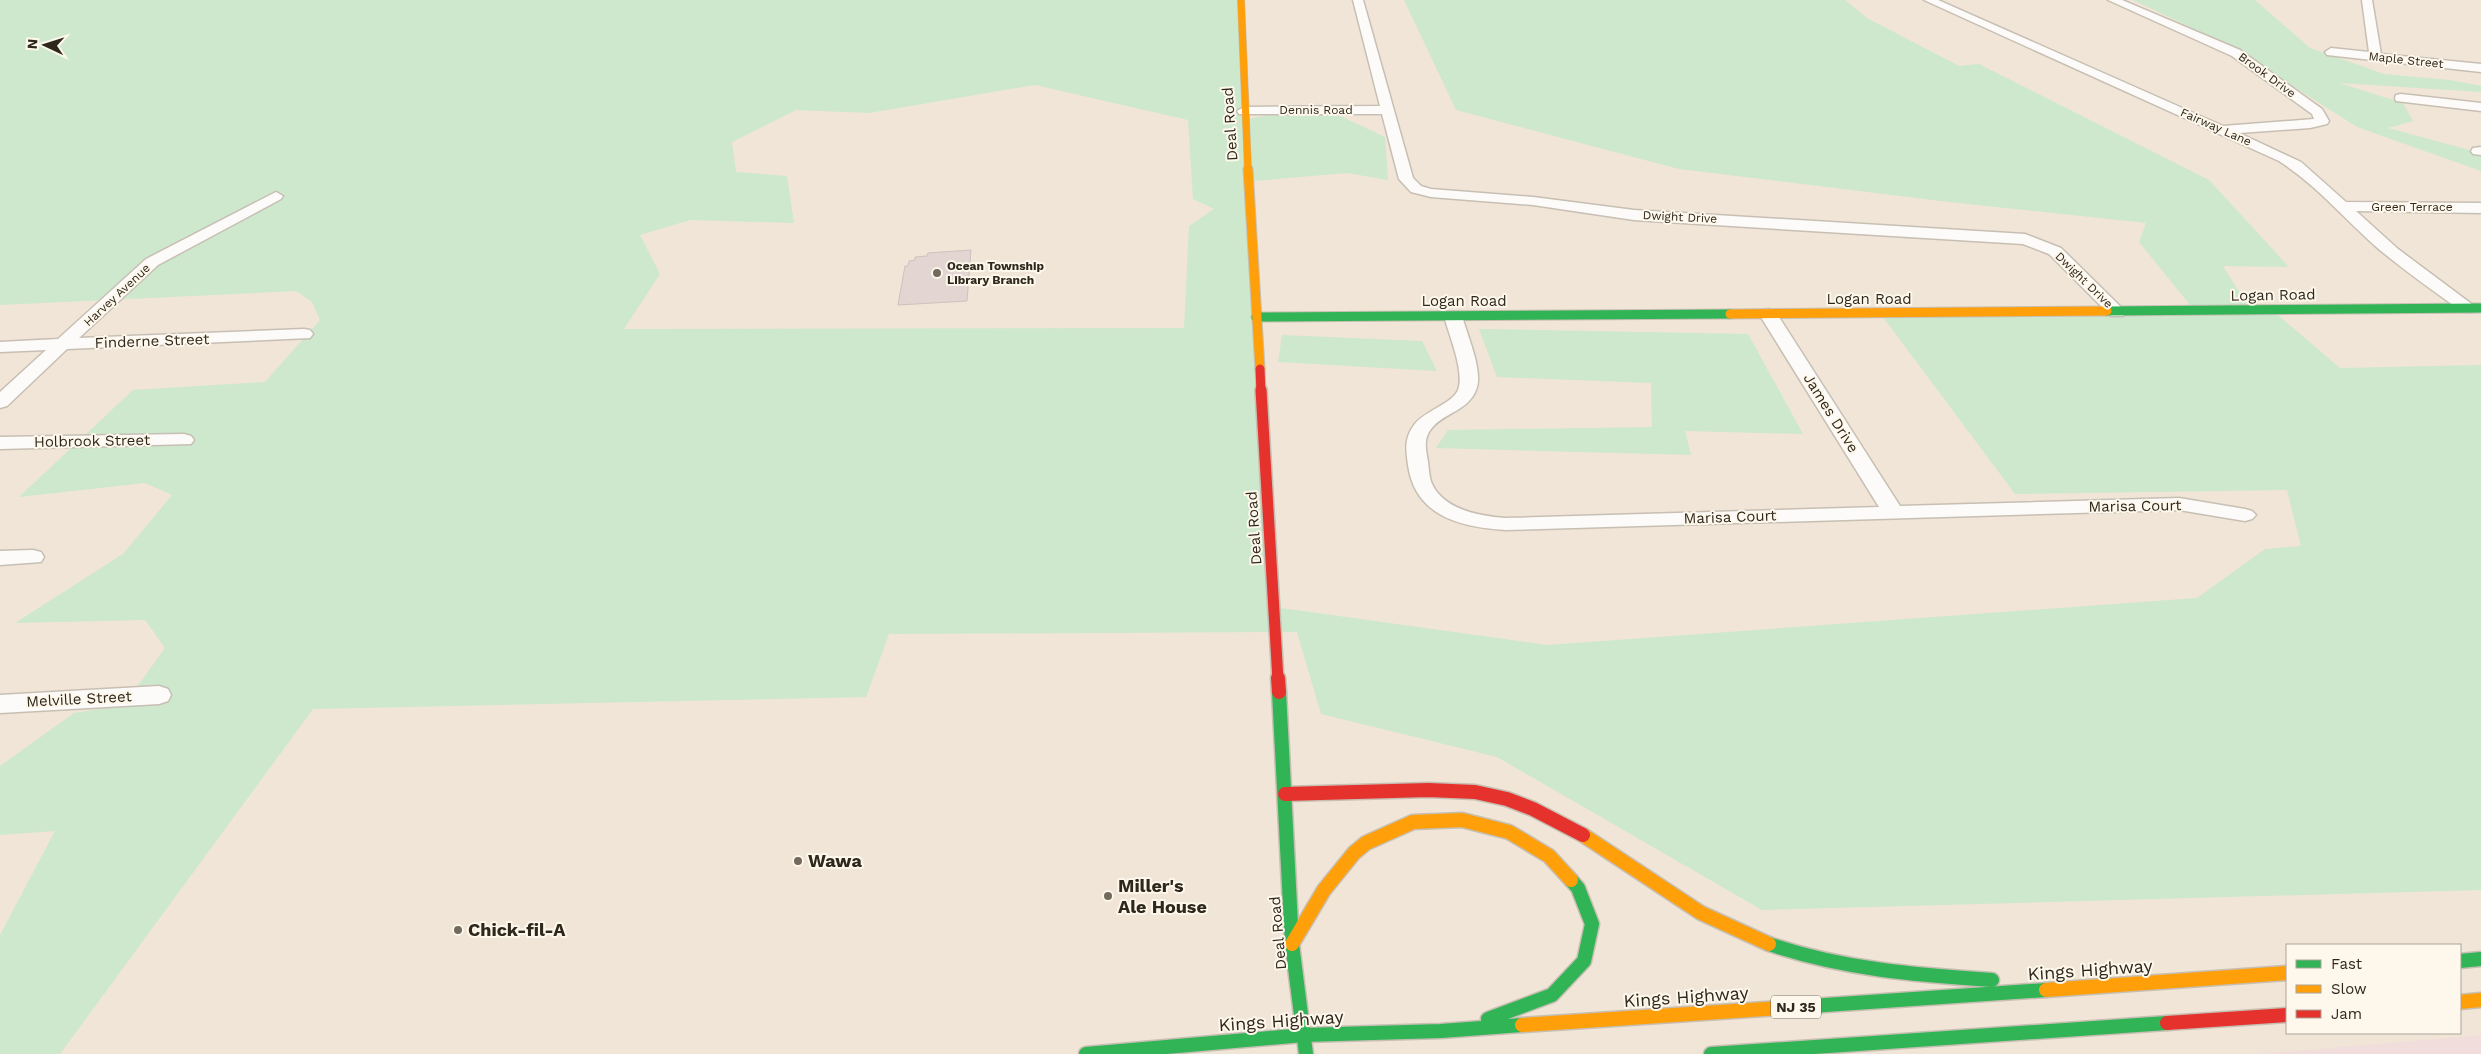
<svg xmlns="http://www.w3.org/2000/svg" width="2481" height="1054" font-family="'Work Sans',sans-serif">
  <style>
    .commercial { fill: #f1dedc }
    .green { fill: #cde8cd; fill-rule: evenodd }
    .building { fill: #e3d5d2; stroke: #cdc2be }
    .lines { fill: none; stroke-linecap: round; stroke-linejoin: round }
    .street-casing { stroke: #c7bfb3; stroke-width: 3 }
    .fast-far1-casing { stroke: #c7bfb3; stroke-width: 11 }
    .fast-casing { stroke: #c7bfb3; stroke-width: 17 }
    .slow-far2-casing { stroke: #c7bfb3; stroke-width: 8 }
    .slow-far1-casing { stroke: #c7bfb3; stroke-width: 11 }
    .slow-casing { stroke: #c7bfb3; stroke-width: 17 }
    .jam-far2-casing { stroke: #c7bfb3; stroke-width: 11 }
    .jam-far1-casing { stroke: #c7bfb3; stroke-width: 14 }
    .jam-casing { stroke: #c7bfb3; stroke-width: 17 }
    .street { fill: #fdfbf9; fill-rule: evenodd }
    .fast-far1 { stroke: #30b455; stroke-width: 9 }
    .fast { stroke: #30b455; stroke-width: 14 }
    .slow-far2 { stroke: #ff9f0a; stroke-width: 7 }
    .slow-far1 { stroke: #ff9f0a; stroke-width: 9 }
    .slow { stroke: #ff9f0a; stroke-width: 14 }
    .jam-far2 { stroke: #e5322d; stroke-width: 9 }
    .jam-far1 { stroke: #e5322d; stroke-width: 11 }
    .jam { stroke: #e5322d; stroke-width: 14 }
    .poi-dot { fill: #726a5d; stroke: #fef7eb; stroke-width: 2 }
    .labels { text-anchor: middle; stroke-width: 4; stroke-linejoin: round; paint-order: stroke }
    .far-street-label { font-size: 12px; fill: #2e271c; stroke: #fef7eb }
    .far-poi-label { font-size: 12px; font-weight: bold; fill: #2e271c; stroke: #fef7eb; text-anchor: start }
    .shield { fill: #fef7eb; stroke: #6c655a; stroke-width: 1 }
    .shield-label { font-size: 14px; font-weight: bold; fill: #2e271c }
    .street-label { font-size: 15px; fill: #2e271c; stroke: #fef7eb }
    .near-poi-label { font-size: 18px; font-weight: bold; fill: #2e271c; stroke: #fef7eb; text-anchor: start }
    .near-street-label { font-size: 18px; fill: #2e271c; stroke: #fef7eb }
  </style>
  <rect width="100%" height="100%" fill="#f0e5d6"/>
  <!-- commercial -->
  <path class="commercial" d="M2481,1035V1054H2260Z"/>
  <!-- green -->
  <g class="green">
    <path d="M0,0H1237L1246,119L1290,112L1340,116L1385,137L1388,180L1347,173L1253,181L1281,608L1547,645L2197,598L2265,549L2301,546L2287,490L2015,494L1880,313L2195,311L2139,242L2146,223L1949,202L1679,169L1456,110L1404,0H1845L1867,18L1959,66L1979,64L2209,180L2289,267L2223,266L2251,311H2273L2340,368L2481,365V890L1762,910L1497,757L1321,714L1297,632L889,634L866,697L313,709L60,1054H0V935L55,831L0,835V766L74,713L124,705L165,648L145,620L15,623L123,554L172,495L145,483L19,497L133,390L265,382L320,320L312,302L296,291L0,305ZM1035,85L1188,120L1193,199L1214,209L1189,226L1184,328L624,329L660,274L640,235L690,220L794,223L787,176L736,172L732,142L796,110L869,113Z"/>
    <path d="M2133,0H2255L2310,48L2384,74L2450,80L2481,86V92L2339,83L2403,103L2413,121L2388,128L2469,150L2481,156V171L2357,127L2230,46Z"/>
    <path d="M1479,329L1748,334L1803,434L1685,431L1691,455L1436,448L1448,430L1652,427L1651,383L1497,377Z"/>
    <path d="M1282,335L1422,341L1437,371L1278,362Z"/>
  </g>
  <!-- building -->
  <path class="building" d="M971,250L967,301L898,305L905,266H908L909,261L915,260V257L927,256L928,253Z"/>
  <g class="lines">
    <!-- street casing -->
    <g class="street-casing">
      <g id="street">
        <path d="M1353,0H1363L1413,178L1421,186L1431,189L1533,197L1634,210L2025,234L2061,248L2126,312L2123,316H2111L2049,254L2023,244L1634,220L1533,205L1431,197L1411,192L1399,179L1382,114H1239L1237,111L1244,107L1380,106Z"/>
        <path d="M1924,0H1938L2223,126L2314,119L2312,114L2232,56L2108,0H2122L2240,50L2322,109L2329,121L2327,124L2310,128L2239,133L2301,162L2346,202L2481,203V213L2356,211L2398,249L2477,308L2475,312H2463C2432,290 2402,269 2374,245C2342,216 2315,184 2279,161Z"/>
        <path d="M2362,0H2372L2381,54L2481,64V72L2327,55L2325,52L2331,48L2369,52Z"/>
        <path d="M2401,94L2481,103V111L2396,101L2395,98L2396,95Z"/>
        <path d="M2481,147V155L2473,154L2471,151L2473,148Z"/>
        <path d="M276,192L283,196L281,199L158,265L79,338L304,329L310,330L313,334L310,338L67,349L7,406L0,408V392L46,350L0,352V342L58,339L146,259Z"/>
        <path d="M1768,309L1774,310L1777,314L1900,506L2179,498L2245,509L2252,511L2256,515L2252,519L2245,521L2179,510L1505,530C1460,527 1415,516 1408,465C1406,449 1404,439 1414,425C1424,411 1452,404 1458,390C1465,372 1449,335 1444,316L1447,312H1459L1462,316C1467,335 1484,372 1476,390C1468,411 1443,413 1431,429C1423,439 1426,450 1428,462C1429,469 1429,477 1432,484C1444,510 1480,516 1505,518L1879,507L1759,314L1762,310Z"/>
        <path d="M184,434L191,436L194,440L191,444L0,449V437Z"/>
        <path d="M33,550L41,552L44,557L41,562L0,565V551Z"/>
        <path d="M159,686L168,689L171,695L168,701L159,704L0,713V695Z"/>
      </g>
    </g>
    <!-- fast-far1 casing -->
    <g class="fast-far1-casing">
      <g id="fast-far1">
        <path d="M2107,311L2481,308"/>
        <path d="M1256,317L1730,314"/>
      </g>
    </g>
    <!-- fast casing -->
    <g class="fast-casing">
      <g id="fast">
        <path d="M1279,692L1292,944L1306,1054"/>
        <path d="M1769,944C1842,969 1916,975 1992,980"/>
        <path d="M2460,961L2481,959"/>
        <path d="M1796,1007L2046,990"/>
        <path d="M1488,1019L1552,995L1584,961L1592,924L1578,888L1571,880"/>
        <path d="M1086,1054L1304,1035L1441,1031L1522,1025"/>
        <path d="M1711,1054L2167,1023"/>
      </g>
    </g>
    <!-- slow-far2 casing -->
    <g class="slow-far2-casing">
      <path id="slow-far2" d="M1241,0L1248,170"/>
    </g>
    <!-- slow-far1 casing -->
    <g class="slow-far1-casing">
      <g id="slow-far1">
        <path d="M1248,169L1260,369"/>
        <path d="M1730,314L2107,311"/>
      </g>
    </g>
    <!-- slow casing -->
    <g class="slow-casing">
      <g id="slow">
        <path d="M1583,835L1701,913L1769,944"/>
        <path d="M1292,944L1324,890L1354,853L1366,843L1413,822L1462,820L1509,832L1549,856L1571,880"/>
        <path d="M2046,990L2287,973"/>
        <path d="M2460,1002L2481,1000"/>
        <path d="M1522,1025L1796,1007"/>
      </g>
    </g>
    <!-- jam-far2 casing -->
    <g class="jam-far2-casing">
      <path id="jam-far2" d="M1260,369L1261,392"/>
    </g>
    <!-- jam-far1 casing -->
    <g class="jam-far1-casing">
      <path id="jam-far1" d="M1261,390L1278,680"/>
    </g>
    <!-- jam casing -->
    <g class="jam-casing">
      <g id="jam">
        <path d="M1278,678L1279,692"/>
        <path d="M1285,794L1428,790L1475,792L1507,799L1533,809L1583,835"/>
        <path d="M2167,1023L2287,1015"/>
      </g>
    </g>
    <!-- street -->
    <use href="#street" class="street"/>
    <!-- fast-far1 -->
    <use href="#fast-far1" class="fast-far1"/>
    <!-- fast -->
    <use href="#fast" class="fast"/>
    <!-- slow-far2 -->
    <use href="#slow-far2" class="slow-far2"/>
    <!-- slow-far1 -->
    <use href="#slow-far1" class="slow-far1"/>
    <!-- slow -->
    <use href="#slow" class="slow"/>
    <!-- jam-far2 -->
    <use href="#jam-far2" class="jam-far2"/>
    <!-- jam-far1 -->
    <use href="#jam-far1" class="jam-far1"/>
    <!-- jam -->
    <use href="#jam" class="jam"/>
  </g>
  <!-- markers -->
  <g class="poi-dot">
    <circle cx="937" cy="273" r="5"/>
    <circle cx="798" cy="861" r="5"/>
    <circle cx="1108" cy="896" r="5"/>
    <circle cx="458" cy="930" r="5"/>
  </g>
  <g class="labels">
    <!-- far-street labels -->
    <g class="far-street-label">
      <text transform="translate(2406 60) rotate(6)" y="4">Maple Street</text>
      <text transform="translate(2267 75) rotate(36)" y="4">Brook Drive</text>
      <text x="1316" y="114">Dennis Road</text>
      <text transform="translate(2216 127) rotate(24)" y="4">Fairway Lane</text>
      <text x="2412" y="211">Green Terrace</text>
      <text transform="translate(1680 217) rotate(3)" y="4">Dwight Drive</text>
      <text transform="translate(2084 280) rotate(44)" y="4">Dwight Drive</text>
      <text transform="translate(117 295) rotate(-43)" y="4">Harvey Avenue</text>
    </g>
    <!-- far-poi labels -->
    <g class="far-poi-label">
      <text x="947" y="270">Ocean Township<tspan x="947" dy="14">Library Branch</tspan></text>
    </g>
    <!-- shield labels -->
    <rect class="shield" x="1771" y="995.5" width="50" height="23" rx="4"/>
    <g class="shield-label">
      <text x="1796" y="1012">NJ 35</text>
    </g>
    <!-- street labels -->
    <g class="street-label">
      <text transform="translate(1230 124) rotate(-94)" y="5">Deal Road</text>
      <text transform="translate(2273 295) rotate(-1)" y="5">Logan Road</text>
      <text x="1869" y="304">Logan Road</text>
      <text x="1464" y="306">Logan Road</text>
      <text transform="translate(152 341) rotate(-2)" y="5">Finderne Street</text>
      <text transform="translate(1831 413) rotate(58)" y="5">James Drive</text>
      <text transform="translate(92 441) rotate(-1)" y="5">Holbrook Street</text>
      <text transform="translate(2135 506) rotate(-1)" y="5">Marisa Court</text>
      <text transform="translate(1730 517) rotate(-2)" y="5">Marisa Court</text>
      <text transform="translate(1254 528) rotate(-94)" y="5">Deal Road</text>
      <text transform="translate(79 699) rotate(-3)" y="5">Melville Street</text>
      <text transform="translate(1278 933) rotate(-95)" y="5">Deal Road</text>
    </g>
    <!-- near-poi labels -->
    <g class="near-poi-label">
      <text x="808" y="867">Wawa</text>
      <text x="1118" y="892">Miller's<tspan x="1118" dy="21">Ale House</tspan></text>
      <text x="468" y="936">Chick-fil-A</text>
    </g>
    <!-- near-street labels -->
    <g class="near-street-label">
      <text transform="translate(2090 970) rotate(-4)" y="6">Kings Highway</text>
      <text transform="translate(1686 997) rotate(-4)" y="6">Kings Highway</text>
      <text transform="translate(1281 1021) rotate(-4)" y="6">Kings Highway</text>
    </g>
  </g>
  <!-- legend -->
  <rect x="2286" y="944" width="175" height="90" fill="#fef7eb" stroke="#aba498"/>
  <rect x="2296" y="960" width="25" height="8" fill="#30b455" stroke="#aba498"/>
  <text x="2331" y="969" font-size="15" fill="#2e271c">Fast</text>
  <rect x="2296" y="985" width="25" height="8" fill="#ff9f0a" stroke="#aba498"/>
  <text x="2331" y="994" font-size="15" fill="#2e271c">Slow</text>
  <rect x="2296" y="1010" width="25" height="8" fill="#e5322d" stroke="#aba498"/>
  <text x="2331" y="1019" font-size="15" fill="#2e271c">Jam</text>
  <!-- north arrow -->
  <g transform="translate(45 45) rotate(274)" stroke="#fef7eb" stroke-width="4" paint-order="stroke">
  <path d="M0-4L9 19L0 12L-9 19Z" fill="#2e271c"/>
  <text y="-8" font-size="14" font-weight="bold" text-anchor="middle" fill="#2e271c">N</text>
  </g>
</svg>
